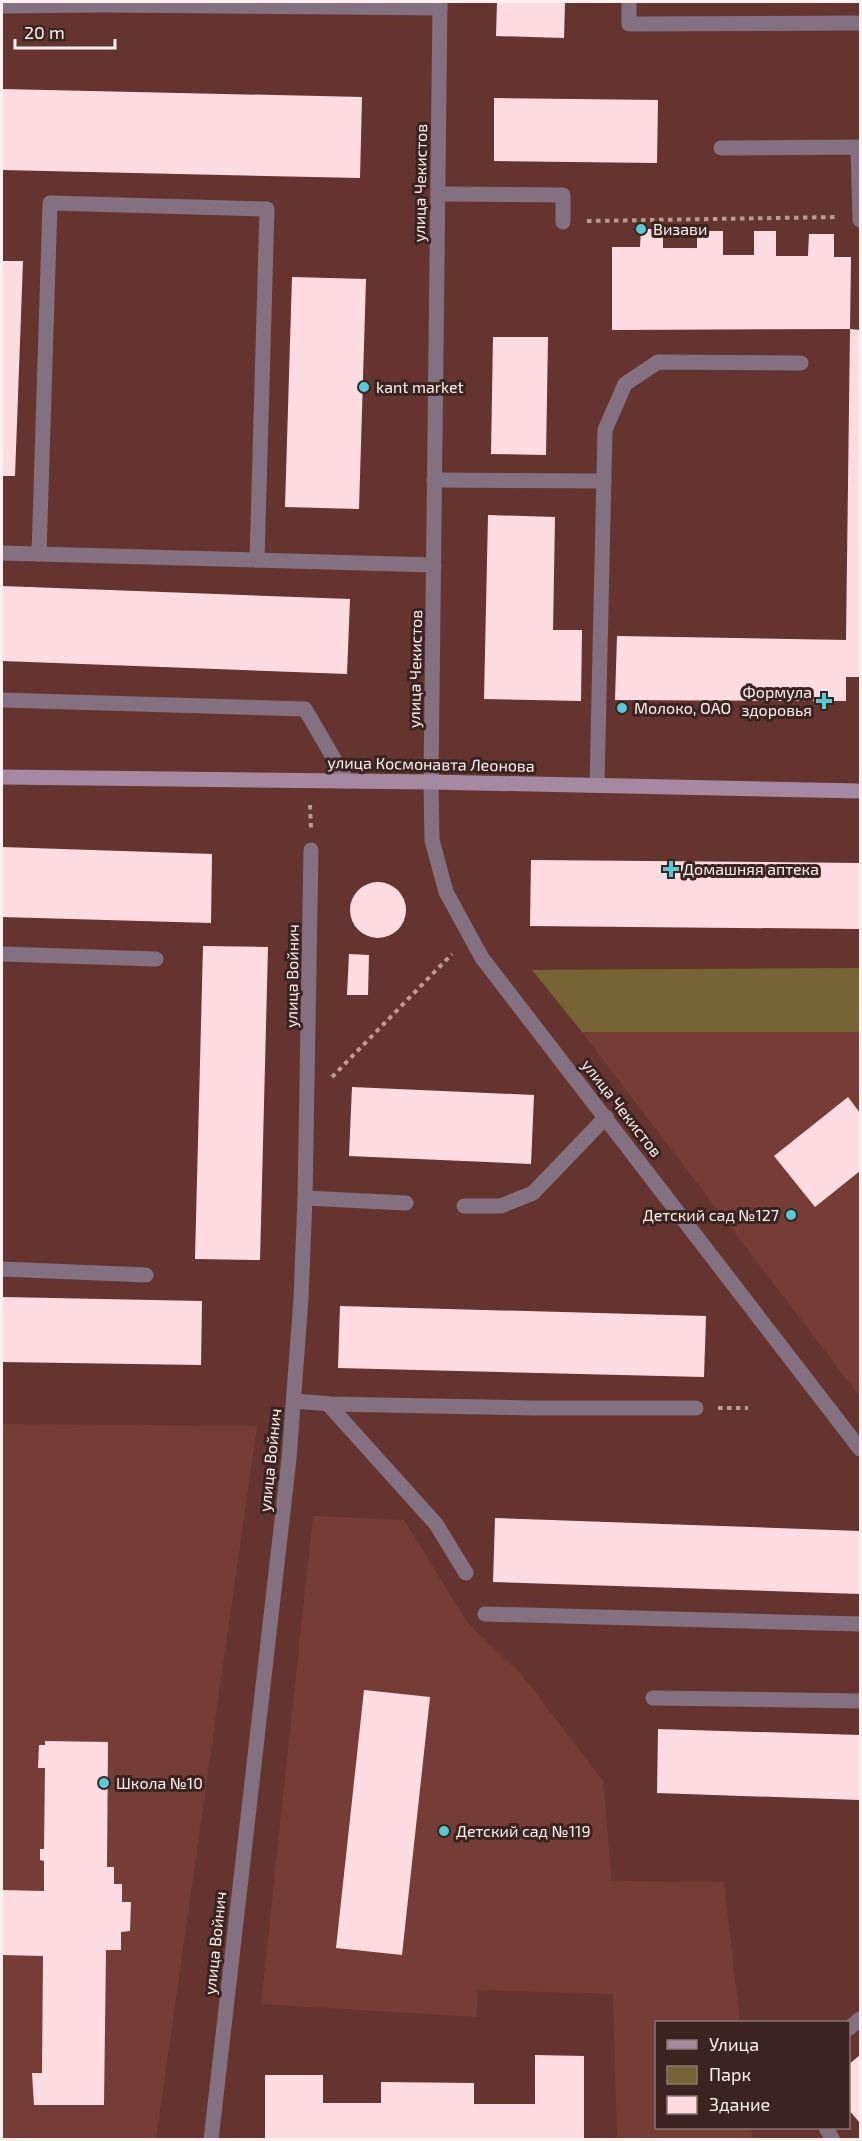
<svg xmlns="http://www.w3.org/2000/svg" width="862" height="2141" font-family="'Exo 2',sans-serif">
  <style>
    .built { fill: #753d36 }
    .green { fill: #766435 }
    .building { fill: #fedce1 }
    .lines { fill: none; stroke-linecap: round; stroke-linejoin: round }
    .path { stroke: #b89a96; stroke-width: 4; stroke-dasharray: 4.5 4.5; stroke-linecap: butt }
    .service { stroke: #837181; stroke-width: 15 }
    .minor { stroke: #837181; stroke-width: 15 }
    .tertiary { stroke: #837181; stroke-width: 15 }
    .secondary { stroke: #a589a3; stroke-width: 15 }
    .poi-dot { fill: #53cbdb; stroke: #3b2420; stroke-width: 2 }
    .labels { text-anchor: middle; stroke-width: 6; stroke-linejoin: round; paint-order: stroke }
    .street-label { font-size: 16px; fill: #fef1ef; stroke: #3b2420 }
    .poi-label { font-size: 16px; fill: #fef1ef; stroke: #3b2420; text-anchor: start }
  </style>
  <rect width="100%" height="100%" fill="#66342e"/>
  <!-- built -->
  <g class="built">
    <path d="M582,1032H860V1397Z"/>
    <path d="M2,1424L257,1426L156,2139L2,2140Z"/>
    <path d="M313,1516L404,1520L467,1622L522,1675L603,1781L612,1881L724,1882L740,2022H656V2128H751L753,2139H617L613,1994L478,1990L476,2017L261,2004Z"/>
  </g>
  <!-- green -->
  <path class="green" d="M860,968V1032H582L532,970Z"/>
  <!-- building -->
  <g class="building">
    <path d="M497,2H565L564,38L496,36Z"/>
    <path d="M2,89L362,97L360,178L2,170Z"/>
    <path d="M494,98L658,100L657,163L494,161Z"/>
    <path d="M641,229H663V248H697V231H723V255H754V231H776V256H808L809,234H834V257H851L850,329L612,330V247H640Z"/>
    <path d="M2,261H23L15,476H2Z"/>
    <path d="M292,277L366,279L359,509L285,507Z"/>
    <path d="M850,329L860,330V677H846V701L615,700L617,636L846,640Z"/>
    <path d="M493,337H548L546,455L491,454Z"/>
    <path d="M488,515L555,517L553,630H582L581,701L484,699Z"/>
    <path d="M2,586L350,599L347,674L2,661Z"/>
    <path d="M2,847L212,854L211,923L2,917Z"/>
    <path d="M531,860L860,863V929L530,926Z"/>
    <circle cx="378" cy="910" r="28"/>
    <path d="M203,946L268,947L260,1260L195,1259Z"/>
    <path d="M349,954L369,955L368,995H347Z"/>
    <path d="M352,1087L534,1095L531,1164L349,1156Z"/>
    <path d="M848,1097L860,1113V1171L815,1207L774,1156Z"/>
    <path d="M2,1297L202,1301L201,1365L2,1362Z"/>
    <path d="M340,1306L706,1316L704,1377L338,1368Z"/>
    <path d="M495,1518L860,1531V1594L493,1582Z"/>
    <path d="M364,1690L430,1697L402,1955L336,1948Z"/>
    <path d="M658,1729L860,1735V1800L657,1793Z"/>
    <path d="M45,1741L108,1742L107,1867H114V1884H122V1902H131L130,1931L121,1932V1950H106L104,2105H34L32,2073H42L43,1956L2,1955V1890L44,1891V1861L40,1860V1849H44L45,1768H38L39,1745H45Z"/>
    <path d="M535,2055L584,2056V2140H265V2075H323V2103H381V2082L474,2083V2104H535Z"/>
    <path d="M860,2055V2123L848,2109V2065Z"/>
  </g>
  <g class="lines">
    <!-- path -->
    <g class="path">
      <path d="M587,221L838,217"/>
      <path d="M310,805L311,828"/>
      <path d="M332,1077L452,954"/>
      <path d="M718,1408H748"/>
    </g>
    <!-- service -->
    <g class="service">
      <path d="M629,2V24L860,23"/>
      <path d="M2,6L102,5L440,8"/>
      <path d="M721,148L858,147L860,220"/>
      <path d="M438,194L563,195V222"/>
      <path d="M434,480L604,481"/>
      <path d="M2,553L434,565"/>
      <path d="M39,554L50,203L267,209L257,560"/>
      <path d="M2,700L305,709L347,781"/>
      <path d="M597,785L605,430L625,384L658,362L801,363"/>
      <path d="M2,954L156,959"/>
      <path d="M2,1269L146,1275"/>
      <path d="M294,1401L331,1404L533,1408H696"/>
      <path d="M328,1404L436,1524L466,1573"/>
      <path d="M485,1614L860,1624"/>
      <path d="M653,1698L860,1701"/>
      <path d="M848,2029L860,2019"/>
      <path d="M826,2128L833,2140"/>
    </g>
    <!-- minor -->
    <g class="minor">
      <path d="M305,1198L406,1203"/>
      <path d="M464,1206H501L533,1193L606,1117"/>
      <path d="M211,2140L289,1459L301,1299L305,1198L311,850"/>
    </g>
    <!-- tertiary -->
    <path class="tertiary" d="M440,2L431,782L432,840L446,892L482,958L860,1449"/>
    <!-- secondary -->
    <path class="secondary" d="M2,777L431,782L860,791"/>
  </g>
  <!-- markers -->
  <g class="poi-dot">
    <circle cx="641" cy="229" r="6"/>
    <circle cx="364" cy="387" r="6"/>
    <path d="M821 692h6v6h6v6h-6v6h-6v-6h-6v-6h6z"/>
    <circle cx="622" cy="708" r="6"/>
    <path d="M668 860h6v6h6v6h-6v6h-6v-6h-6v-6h6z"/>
    <circle cx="791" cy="1215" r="6"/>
    <circle cx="104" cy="1783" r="6"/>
    <circle cx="444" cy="1831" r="6"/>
  </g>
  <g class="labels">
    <!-- street labels -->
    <g class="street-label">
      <text transform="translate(420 183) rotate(-89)" y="6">улица Чекистов</text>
      <text transform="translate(415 669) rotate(-89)" y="6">улица Чекистов</text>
      <text transform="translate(431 764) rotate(1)" y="6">улица Космонавта Леонова</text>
      <text transform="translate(292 976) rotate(-89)" y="6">улица Войнич</text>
      <text transform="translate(622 1108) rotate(52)" y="6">улица Чекистов</text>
      <text transform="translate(270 1460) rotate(-84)" y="6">улица Войнич</text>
      <text transform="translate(215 1943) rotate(-84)" y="6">улица Войнич</text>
    </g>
    <!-- poi labels -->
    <g class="poi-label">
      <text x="653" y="235">Визави</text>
      <text x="376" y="393">kant market</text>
      <text x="812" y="698" text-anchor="end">Формула<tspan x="812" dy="18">здоровья</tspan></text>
      <text x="634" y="714">Молоко, ОАО</text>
      <text x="683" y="875">Домашняя аптека</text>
      <text x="779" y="1221" text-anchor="end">Детский сад №127</text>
      <text x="116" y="1789">Школа №10</text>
      <text x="456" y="1837">Детский сад №119</text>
    </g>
  </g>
  <!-- border -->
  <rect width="862" height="2141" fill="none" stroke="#fef1ef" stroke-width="6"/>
  <!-- legend -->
  <rect x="655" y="2021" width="195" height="108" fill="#3b2420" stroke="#897673" stroke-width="1.5"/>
  <rect x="667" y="2040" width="30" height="9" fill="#a589a3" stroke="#897673" stroke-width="1.5"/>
  <text x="709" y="2051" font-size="18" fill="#fef1ef">Улица</text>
  <rect x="667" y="2066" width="30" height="18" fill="#766435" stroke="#897673" stroke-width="1.5"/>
  <text x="709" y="2081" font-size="18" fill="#fef1ef">Парк</text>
  <rect x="667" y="2096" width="30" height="18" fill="#fedce1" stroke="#897673" stroke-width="1.5"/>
  <text x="709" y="2111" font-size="18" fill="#fef1ef">Здание</text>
  <!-- scale -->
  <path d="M15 39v9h100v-9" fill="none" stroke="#fef1ef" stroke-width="3"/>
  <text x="24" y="39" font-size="18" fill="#fef1ef" stroke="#3b2420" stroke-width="4.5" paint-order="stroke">20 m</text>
</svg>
